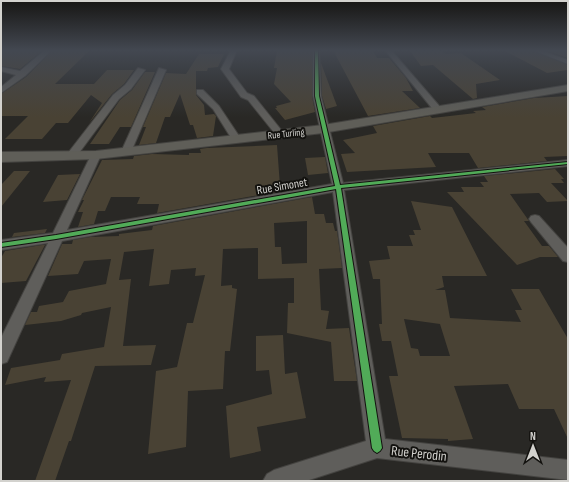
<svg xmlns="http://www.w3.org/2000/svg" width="569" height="482" font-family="'Sofia Sans Condensed',sans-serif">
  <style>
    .building { fill: #494234; fill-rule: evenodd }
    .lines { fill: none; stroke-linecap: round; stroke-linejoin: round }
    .minor-casing { stroke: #444340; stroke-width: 2 }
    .secondary-casing { stroke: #444340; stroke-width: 2 }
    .minor { fill: #5f5e5b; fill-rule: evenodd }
    .secondary { fill: #5f5e58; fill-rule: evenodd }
    .cycleway-casing { stroke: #13120f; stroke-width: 2 }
    .cycleway { fill: #51ab58; fill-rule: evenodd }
    .labels { text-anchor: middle; stroke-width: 4; stroke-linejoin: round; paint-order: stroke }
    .far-street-label { font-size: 10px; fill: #d3d2ce; stroke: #13120f }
    .street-label { font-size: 12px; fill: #d3d2ce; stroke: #13120f }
    .near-street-label { font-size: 14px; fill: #d3d2ce; stroke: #13120f }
  </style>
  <rect width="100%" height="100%" fill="#292825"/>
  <!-- building -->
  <g class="building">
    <path d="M1,50H43L20,69L1,66Z"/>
    <path d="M53,50H90L55,84H94L107,70H134L124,84L112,94L89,123L102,103L91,95L68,123H56L42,139H5L28,116H1V94L26,77Z"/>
    <path d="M277,50H312V96L315,112L285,120L275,108H277L276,106L291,102L274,84L277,68H274Z"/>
    <path d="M333,50L373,51L377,58H389L406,78L413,91H402L420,108L368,116Z"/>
    <path d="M503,50H531L568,65V70L547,73Z"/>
    <path d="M543,50H568V58Z"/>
    <path d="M410,51H442L446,54L461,53L500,80L476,84L477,98L473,99L433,65L421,66Z"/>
    <path d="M199,54H224L218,67L208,68L207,71H196V95L204,105L205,115L214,114L216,116L213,136L197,138L193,125H190L180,94L170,117H165L156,143L139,145L146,127H143L166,73L186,74Z"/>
    <path d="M321,63L337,106L326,109L322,96Z"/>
    <path d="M145,72H155L131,127H120L109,144H90L120,100L132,90Z"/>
    <path d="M568,96V156L544,157L547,161L478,168L469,153H428L436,167L347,172L341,154L355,153L343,140L377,133L373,126L430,116L432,118L476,113L473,111L486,110L482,107L534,98Z"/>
    <path d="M277,145L280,186L309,183L310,186L157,213L159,204H137L140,197H111L105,211H98L94,224L78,227L83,212H78L84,200H82L102,160L133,159L134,156L152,154L189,155V153H201L200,149L207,148Z"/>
    <path d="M325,157L328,173L308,175L305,158Z"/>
    <path d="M555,169L564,179H561L564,183H551L568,201L547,202L539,193L510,194L529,221H524L542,246H549L558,257H540L517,265L447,192H464L461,187H484L480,182H488L484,176Z"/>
    <path d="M14,171H30L1,207V185Z"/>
    <path d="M80,174L67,200L43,202L58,175Z"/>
    <path d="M312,197L315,214H324L326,223H333L335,231H337L342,268L319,269L321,310L329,311L326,329L349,328L357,381H334L331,342L287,333L288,303H294V278L258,279V248L223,249L221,286L232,285V288L237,289L230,351H225L223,389L188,391L186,447L148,454L156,371L177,367L187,323H193L205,275L195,276L196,268L171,270L169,284L149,286L154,249L124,252L119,280L131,279L123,346L156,345L151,365L95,366L71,441H69L55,481H35L71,380L44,382L46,377L5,385L11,368L60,360L62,354L104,347L111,307L82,313L81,315L61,321L25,325L31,312H37L39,306L63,302L69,291L106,284L111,259L84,261L78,274L48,276L62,244H72L73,240L90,237L119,236V234L152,230L153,226ZM307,221V263L282,264L281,247H275L274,223Z"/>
    <path d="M411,201L452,207L487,276H442L444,287L435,290H445L450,318L521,322L515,310H522L511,289H539L568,339V439L554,409H519L508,384L454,386L473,439L448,441V439L402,438L389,376H398L391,341H382L379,324H382L380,279H373L369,261L390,259L387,246H413L409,235H415L413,230H421ZM404,319L440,324L450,356H420L418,349L411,348Z"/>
    <path d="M47,229L45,233L12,237L14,233Z"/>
    <path d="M42,245H45L26,281L1,283V258L5,251Z"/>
    <path d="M283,335L285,374L297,372L306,418L257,427L261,451L230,458L226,406L272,394L269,370L256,371V336Z"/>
  </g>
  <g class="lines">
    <!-- minor casing -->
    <g class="minor-casing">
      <g id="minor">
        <path d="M45,50H52L25,76L1,93V87L16,75L1,71V67L20,71Z"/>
        <path d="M231,50H237L229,69L247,93L254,96L282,131V135H276L248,100L241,97L221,69Z"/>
        <path d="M313,50H319L321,96L343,183L568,160V166L344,190L385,439L568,460V480L377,458L306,481H263L267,474L274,470L366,441L333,192L62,241L7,362L1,364V338L48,243L1,250V240L53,233L92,153H100L101,155L67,230L332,184L313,96Z"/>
        <path d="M385,50H391L441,108V112H435Z"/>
        <path d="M532,50H540L568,60V64Z"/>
        <path d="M138,68L145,70L131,89L119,99L76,157H68L67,155L68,153L113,95L125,85Z"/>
        <path d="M159,68L166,70L131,152L130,154H122L121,152Z"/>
        <path d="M197,90H203L219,106L241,139L239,141H233L213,109L197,94Z"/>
        <path d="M535,215L539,216L568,248V262L563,261L531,222L529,219L531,216Z"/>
      </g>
    </g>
    <!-- secondary casing -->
    <g class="secondary-casing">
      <path id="secondary" d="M568,85V91L323,133L96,159L1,162V152L96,151L323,125Z"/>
    </g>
    <!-- minor -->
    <use href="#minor" class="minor"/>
    <!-- secondary -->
    <use href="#secondary" class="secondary"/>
    <!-- cycleway casing -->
    <g class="cycleway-casing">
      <path id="cycleway" d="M315,50H318L319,96L340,185L568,162V164L341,188L382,448L380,451L377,453L374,451L372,448L336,189L56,239L1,247V243L56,235L335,186L315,96Z"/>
    </g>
    <!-- cycleway -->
    <use href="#cycleway" class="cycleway"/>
  </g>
  <!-- sky -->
  <linearGradient id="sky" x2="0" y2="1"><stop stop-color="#171614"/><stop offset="0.43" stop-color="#434851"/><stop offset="1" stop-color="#434851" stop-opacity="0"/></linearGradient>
  <rect width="569" height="117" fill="url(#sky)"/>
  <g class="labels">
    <!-- far-street labels -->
    <g class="far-street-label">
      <text transform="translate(286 133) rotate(-6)" y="4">Rue Turling</text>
    </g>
    <!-- street labels -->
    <g class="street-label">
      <text transform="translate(282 186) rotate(-10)" y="4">Rue Simonet</text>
    </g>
    <!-- near-street labels -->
    <g class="near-street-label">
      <text transform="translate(419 453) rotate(6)" y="5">Rue Perodin</text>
    </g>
  </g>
  <!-- border -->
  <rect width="569" height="482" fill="none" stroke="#d3d2ce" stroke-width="4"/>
  <!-- north arrow -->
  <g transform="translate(533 446)" stroke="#13120f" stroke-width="3" paint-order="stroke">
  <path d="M0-3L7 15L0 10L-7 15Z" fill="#d3d2ce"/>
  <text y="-6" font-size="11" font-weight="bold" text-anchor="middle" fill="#d3d2ce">N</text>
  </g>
</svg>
